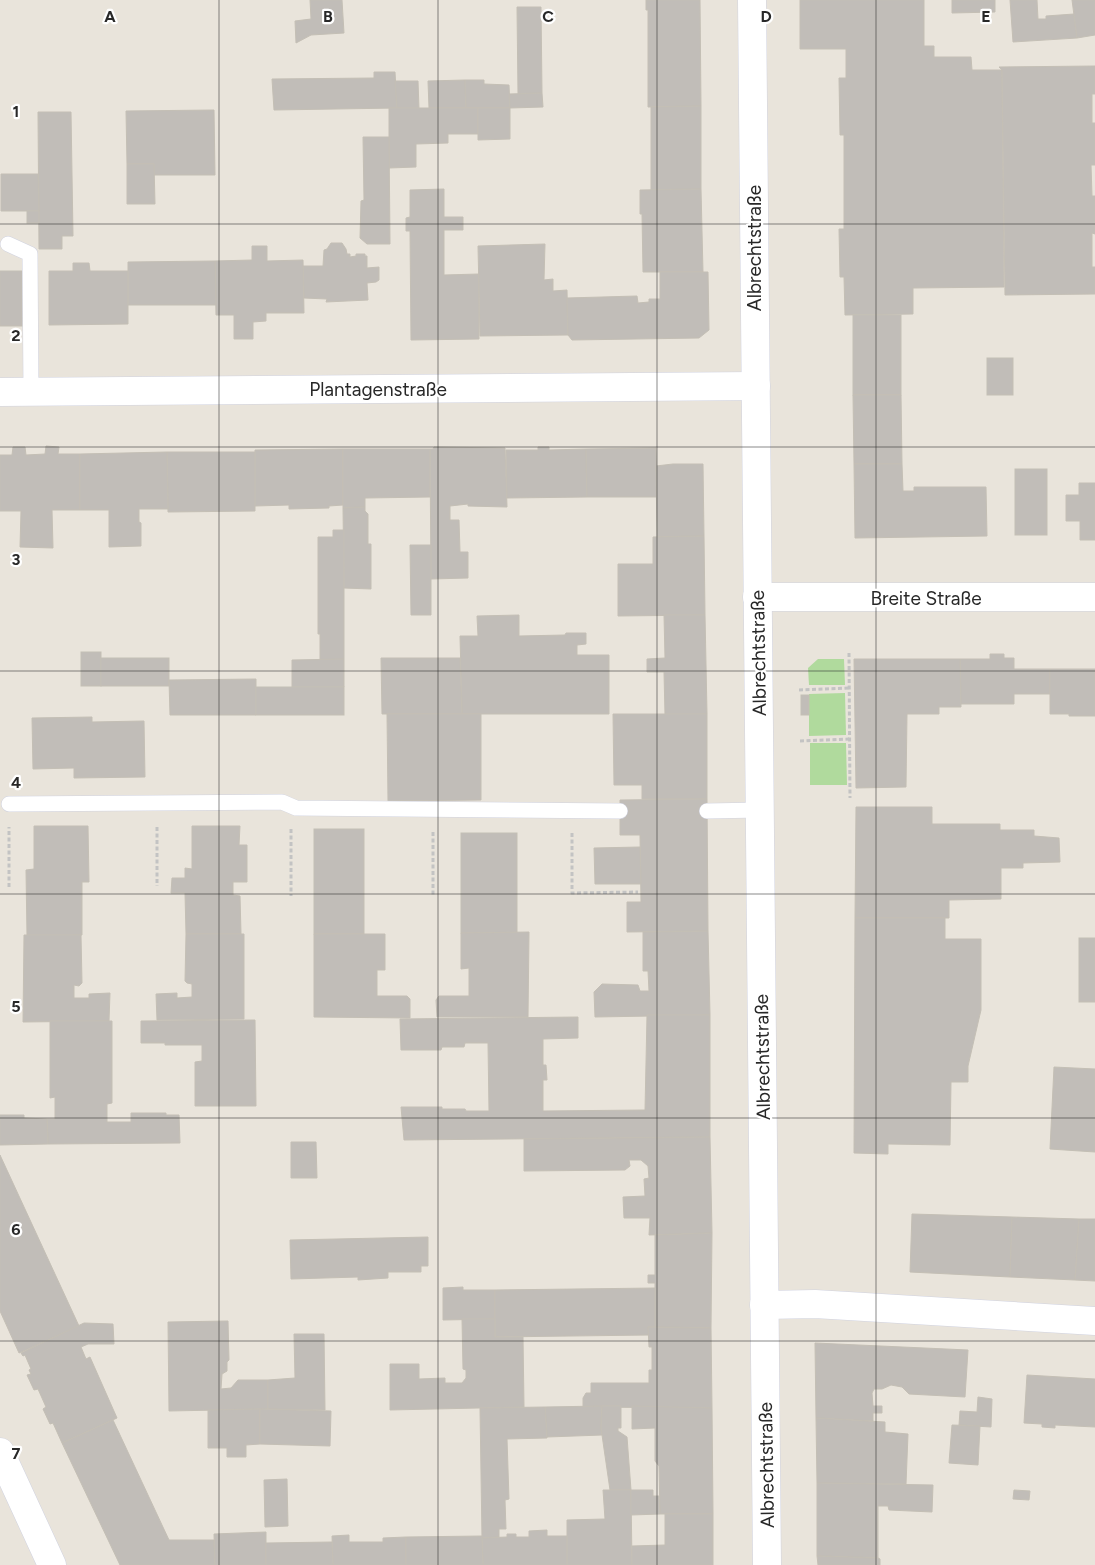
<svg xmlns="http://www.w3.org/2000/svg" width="1095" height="1565" font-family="Figtree,sans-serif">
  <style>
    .green { fill: #b0da9d }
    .building { fill: #c1bdb8; stroke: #c4bfb5 }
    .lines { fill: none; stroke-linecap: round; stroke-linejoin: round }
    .lane-casing { stroke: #d1d3e0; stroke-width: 16 }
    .street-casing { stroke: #d1d3e0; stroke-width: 29 }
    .secondary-casing { stroke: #d1d3e0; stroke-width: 29 }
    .path { stroke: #c3c3c3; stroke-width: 3; stroke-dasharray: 4 2.5; stroke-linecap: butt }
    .lane { stroke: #fff; stroke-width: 15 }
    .street { stroke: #fff; stroke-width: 28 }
    .secondary { stroke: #fff; stroke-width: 28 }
    .grid { fill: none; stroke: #282828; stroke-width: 1; stroke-opacity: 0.55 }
    .labels { text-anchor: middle; stroke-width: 4.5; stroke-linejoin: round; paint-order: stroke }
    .street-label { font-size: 19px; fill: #282828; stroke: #fff }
    .grid-label { font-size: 16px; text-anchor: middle; font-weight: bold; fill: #282828; stroke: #fff; stroke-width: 4.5; stroke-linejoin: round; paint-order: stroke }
  </style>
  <rect width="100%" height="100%" fill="#e9e4db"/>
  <!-- green -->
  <g class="green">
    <path d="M818,659H844L845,685H809L808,668Z"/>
    <path d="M845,693L846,735L809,736V694Z"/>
    <path d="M810,743H846L847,785H810Z"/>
  </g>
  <!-- building -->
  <g class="building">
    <path d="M310,0H342L344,33L311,35L296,43L295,21L311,19Z"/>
    <path d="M646,0H700L701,106L648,107V10H646Z"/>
    <path d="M800,0H924V46H934V57H971L972,70H1002L1004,287L913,288V314L845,315L844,277H840L839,229H844V135H840L839,78H846V49H800Z"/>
    <path d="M952,0H995V12L952,13Z"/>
    <path d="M1010,0H1037L1038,19H1046V16L1074,14L1077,38L1013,42Z"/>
    <path d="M1072,0H1095V35L1077,38Z"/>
    <path d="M517,7H541L542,93L518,94Z"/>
    <path d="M1095,66V94H1092V123H1095V165H1091L1092,196H1095V234L1092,233V267H1095V294L1005,295L1002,70L999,67Z"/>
    <path d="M374,72H395L397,108L274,110L272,79L374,78Z"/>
    <path d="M465,80L466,108H429L428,81Z"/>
    <path d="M465,80H484V84L509,85L510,108H466Z"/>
    <path d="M395,81H418L419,109L397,108Z"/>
    <path d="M542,93L543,107L510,108L509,94Z"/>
    <path d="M701,106V189L651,190V107Z"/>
    <path d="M389,108H478V134H448V143L416,144V167L389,168Z"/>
    <path d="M478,108H510V139L478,140Z"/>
    <path d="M214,110L215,175H154V164H127L126,111Z"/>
    <path d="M38,112H71L73,236H62V249H39Z"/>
    <path d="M363,137H389L390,244H367L360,238L361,201L364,200Z"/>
    <path d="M127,164H154L155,204H127Z"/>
    <path d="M1,174H38L39,211H1Z"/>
    <path d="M444,189V217H463V230H444V275L479,274V339L411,340L410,231H406V218L410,217V190Z"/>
    <path d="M701,189L703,272H643L642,214H640V190Z"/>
    <rect x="27" y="211" width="12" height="12"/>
    <path d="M331,243H342L346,249L347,254H350V257L356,256V254H365V256H367V268L379,267V280L376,282L367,283L368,300L326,302L327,299L304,298L303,266H323L324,250L327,249Z"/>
    <path d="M545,244L544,280L553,279V291L567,290L568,335L480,336L478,246Z"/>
    <path d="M252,246H267V261L303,260L304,313H266V321L253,322V339H234V315H216L215,261L252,260Z"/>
    <path d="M215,261L216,305H128V262Z"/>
    <path d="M73,263H89L90,271H128V324L49,325V271H73Z"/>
    <rect x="0" y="271" width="22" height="55"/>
    <path d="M660,272H708L709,330L699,338L572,340L568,335L567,298L637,296L638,303L649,302V299H660Z"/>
    <rect x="853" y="315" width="48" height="80"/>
    <rect x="987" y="358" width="26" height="37"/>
    <path d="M853,395H901L902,464H854Z"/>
    <path d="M46,446L59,447L58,454H80V510H52L53,548L20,547L21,511H0V455H12L13,447H25L26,455L45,454Z"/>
    <path d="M434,447L505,448L507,507L468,506V504L450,506V520H459L460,552H468V578L431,579L430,449H433Z"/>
    <path d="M538,447H549V450L586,449L587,497L507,498L506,450H538Z"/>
    <path d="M656,448L657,497H587L586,449Z"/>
    <path d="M343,449V505L329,506V508L289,509V505L255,506V450Z"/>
    <path d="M343,449H430V497L365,498V507L343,508Z"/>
    <path d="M167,452H255V511L168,512Z"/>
    <path d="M167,452L168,509H139V522L141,523V546L109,547V510H80V454Z"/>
    <path d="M673,464H703L704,536L657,537L656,466Z"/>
    <path d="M854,464H902L903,491H914V487H986L987,536L855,538Z"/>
    <rect x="1015" y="469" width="32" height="66"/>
    <path d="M1079,483H1095V540H1080V521H1066V495H1079Z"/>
    <path d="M365,507V511L368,514V544H371V589L344,588L343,508Z"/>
    <path d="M333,530H344V659L320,660V634H318V537H333Z"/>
    <path d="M704,536L705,615L618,616V564H653V537Z"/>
    <path d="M410,545H431V615H411Z"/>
    <path d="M519,615V636L565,635L566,633H586V644L577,645V655H609V714H462L460,636H478L477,616Z"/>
    <path d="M664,615H705L707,714L665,715L664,672H647V659L665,658Z"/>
    <rect x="81" y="652" width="20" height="34"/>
    <path d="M990,654H1004V658H1014V669H1050V694H1014V704H961L960,659H990Z"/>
    <rect x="101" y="658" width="68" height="28"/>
    <path d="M381,658H460L462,714H382Z"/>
    <path d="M344,659V687H292V660Z"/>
    <path d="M854,659H960L961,707H939V714H907L906,787L856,788Z"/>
    <path d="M1050,669H1095V716H1069V714H1050Z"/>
    <path d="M256,679V715H170L169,680Z"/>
    <rect x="256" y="687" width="88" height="28"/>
    <rect x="801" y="695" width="8" height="20"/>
    <path d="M387,714H481V800L388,801Z"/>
    <path d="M613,714H707V799H642V785H614Z"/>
    <path d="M92,717V722L144,721L145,777L74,778V768L33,769L32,718Z"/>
    <path d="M707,799L708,931L627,932V902H641L640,835H620V800Z"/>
    <path d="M856,807H932V824H1000V830H1034V836L1059,838L1060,862L1023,863V868H1001V899L949,900V918H855Z"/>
    <path d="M34,826H88L89,882H82V935L27,936L26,870L34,869Z"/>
    <path d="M192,826H240L239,845H247V882H233V895L240,896L241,934H186L185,893H171L172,878H185V868L192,869Z"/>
    <rect x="314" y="829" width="50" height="105"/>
    <rect x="461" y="833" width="56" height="100"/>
    <path d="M640,847L641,884H595L594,848Z"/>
    <path d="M855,918H945V939H981V1010L968,1066V1082H951L950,1145L888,1144V1154L854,1153Z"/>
    <path d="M708,931L710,1015L595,1017L594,992L602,984L638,985L640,991H649L648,971H643V932Z"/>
    <path d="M529,932L528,1017H437L436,1000L439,996H469V968L461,969V933Z"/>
    <path d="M186,934H244V1019L157,1020L156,994L177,993V998L192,997V984L187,983L185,981Z"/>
    <path d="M314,934H385V970H377V996H407L410,999V1018L314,1017Z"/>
    <path d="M24,935H81L82,983L79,986L74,985V998H89V994L110,993L109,1021L23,1022Z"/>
    <rect x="1079" y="938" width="16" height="64"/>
    <path d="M647,1015H710V1137L404,1140L401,1107H442V1109H465L466,1111H489L488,1043H465L464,1047H442L441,1050H401L400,1019L578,1017V1038L543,1039V1065H546L547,1080H543V1111L645,1110Z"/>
    <path d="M255,1020L256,1106H195V1062L202,1061V1045H165V1043H141V1021Z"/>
    <path d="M50,1021H112V1103L107,1104V1122H131V1113H166V1115H179L180,1143L48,1144L47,1119H55V1097L50,1098Z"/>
    <path d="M1054,1067L1095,1069V1152L1050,1149Z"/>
    <path d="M0,1115H24V1118L47,1119L48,1144L0,1145Z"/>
    <path d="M710,1137L712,1233L649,1235L650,1218H624L623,1197L645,1196L644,1179L649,1178L648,1166L641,1160H629L630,1166L625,1170L524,1171V1139Z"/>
    <path d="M291,1142H316L317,1178H291Z"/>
    <path d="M0,1155L79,1326L19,1353L0,1311Z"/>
    <path d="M912,1214L1012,1217L1010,1277L910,1272Z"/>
    <path d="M1012,1217L1079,1219L1075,1280L1010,1277Z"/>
    <path d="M1079,1219H1095V1281L1075,1280Z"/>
    <path d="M712,1233L711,1328L655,1327V1283H648V1275H655V1235Z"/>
    <path d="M428,1237V1266H421V1272H388V1278L358,1280V1277L291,1279L290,1240Z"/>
    <path d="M463,1287V1290H495V1319L443,1320V1288Z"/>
    <path d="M655,1288V1327H648L649,1335L495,1337V1290Z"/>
    <path d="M462,1319H495V1337H523L524,1407L390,1410V1364H419V1379L445,1378V1383H462L466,1378V1370L463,1369Z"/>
    <path d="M228,1321L229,1360L227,1362V1371L222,1374L221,1389L231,1388L238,1380H268V1409L169,1411L168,1322Z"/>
    <path d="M84,1323L113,1324L114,1344H88L81,1347L86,1359L90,1357L117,1418L62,1443L53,1423L50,1424L43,1409L46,1407L38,1389L34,1390L27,1375L31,1374L29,1370L31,1369L25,1355L23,1356L21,1353Z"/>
    <path d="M648,1327L711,1328L712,1408L583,1407V1398L586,1393H591V1383H649V1370H652V1347H649Z"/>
    <path d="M294,1334H324L325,1410L268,1409V1380L295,1378Z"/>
    <path d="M815,1343L968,1350L965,1397L909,1394L902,1387L891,1385L882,1389H874L872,1393L873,1406H882V1413H873V1421L816,1418Z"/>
    <path d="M1027,1375L1095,1379V1427L1055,1425V1428L1042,1427V1424L1024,1423Z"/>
    <path d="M978,1397L992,1399L991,1427L959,1425L960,1411L977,1412Z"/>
    <path d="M602,1406L601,1428L602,1435L547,1437L545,1407Z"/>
    <path d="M602,1406H621V1428H618V1431L627,1437L631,1490H610L601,1428Z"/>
    <path d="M632,1406L712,1408L713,1514H660L659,1466L655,1461V1428L632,1429Z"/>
    <path d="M545,1407L547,1438L507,1439L509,1499L505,1500L506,1529H499V1537L482,1538L480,1408Z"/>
    <path d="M260,1409V1444L246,1445V1457H227V1448H208V1410Z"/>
    <path d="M260,1409L331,1411L330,1446L260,1444Z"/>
    <path d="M816,1418L885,1422V1432L908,1434L906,1484L817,1483Z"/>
    <path d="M113,1420L169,1540H214L215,1565H120L62,1443Z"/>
    <path d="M952,1425L980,1426L978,1465L949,1463Z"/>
    <path d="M287,1479L288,1526L265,1527L264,1480Z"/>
    <path d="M817,1483L933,1485L932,1512L889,1510L888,1506H878V1558L817,1556Z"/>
    <path d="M603,1490H631L632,1565H567V1520L605,1519Z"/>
    <path d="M631,1490H653V1496H659L660,1514L631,1515Z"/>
    <path d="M1014,1490L1030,1491L1029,1500L1013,1499Z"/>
    <path d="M665,1514H713V1565H632V1546L665,1545Z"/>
    <path d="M547,1530V1536H567V1565H483L482,1538L507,1537V1534H516V1537H529V1531Z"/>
    <path d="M266,1532V1565H215L214,1534Z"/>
    <path d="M349,1535V1542H383V1538L406,1537V1565H333L332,1536Z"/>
    <path d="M482,1536L483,1565H406V1537Z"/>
    <path d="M332,1542L333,1565H266V1543Z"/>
    <path d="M817,1556L878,1558L880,1559V1565H818Z"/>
  </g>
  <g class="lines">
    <!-- lane casing -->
    <g class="lane-casing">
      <g id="lane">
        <path d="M8,244L30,254L31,392"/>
        <path d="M9,804L282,802L296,808L620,811"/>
        <path d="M707,811L760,810"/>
      </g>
    </g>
    <!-- street casing -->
    <g class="street-casing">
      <g id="street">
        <path d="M0,392L756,386"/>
        <path d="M757,597H1095"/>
        <path d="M764,1305L815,1304L1095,1321"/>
        <path d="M0,1452L52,1565"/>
      </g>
    </g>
    <!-- secondary casing -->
    <g class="secondary-casing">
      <path id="secondary" d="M752,0L767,1565"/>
    </g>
    <!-- path -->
    <g class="path">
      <path d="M849,653L850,798"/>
      <path d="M799,690L849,688"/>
      <path d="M800,741L849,739"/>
      <path d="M157,827V886"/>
      <path d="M291,829V896"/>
      <path d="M433,832V895"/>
      <path d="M572,833V893L638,892"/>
      <path d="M9,887V827"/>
    </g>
    <!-- lane -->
    <use href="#lane" class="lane"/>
    <!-- street -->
    <use href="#street" class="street"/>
    <!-- secondary -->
    <use href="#secondary" class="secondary"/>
  </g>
  <!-- grid -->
  <path class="grid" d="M219,0V1565M438,0V1565M657,0V1565M876,0V1565M0,224H1095M0,447H1095M0,671H1095M0,894H1095M0,1118H1095M0,1341H1095"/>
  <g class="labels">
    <!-- street labels -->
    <g class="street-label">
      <text transform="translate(754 248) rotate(-90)" y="7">Albrechtstraße</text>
      <text x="378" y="396">Plantagenstraße</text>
      <text x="926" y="605">Breite Straße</text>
      <text transform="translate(758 653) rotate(-91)" y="7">Albrechtstraße</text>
      <text transform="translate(762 1057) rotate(-91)" y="7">Albrechtstraße</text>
      <text transform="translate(766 1465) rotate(-91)" y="7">Albrechtstraße</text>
    </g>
  </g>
  <g class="grid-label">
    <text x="110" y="22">A</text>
    <text x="328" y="22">B</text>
    <text x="548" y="22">C</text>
    <text x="766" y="22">D</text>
    <text x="986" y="22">E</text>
    <text x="16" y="117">1</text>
    <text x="16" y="341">2</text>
    <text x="16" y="565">3</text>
    <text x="16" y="788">4</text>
    <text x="16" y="1012">5</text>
    <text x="16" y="1235">6</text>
    <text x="16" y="1459">7</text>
  </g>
</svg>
